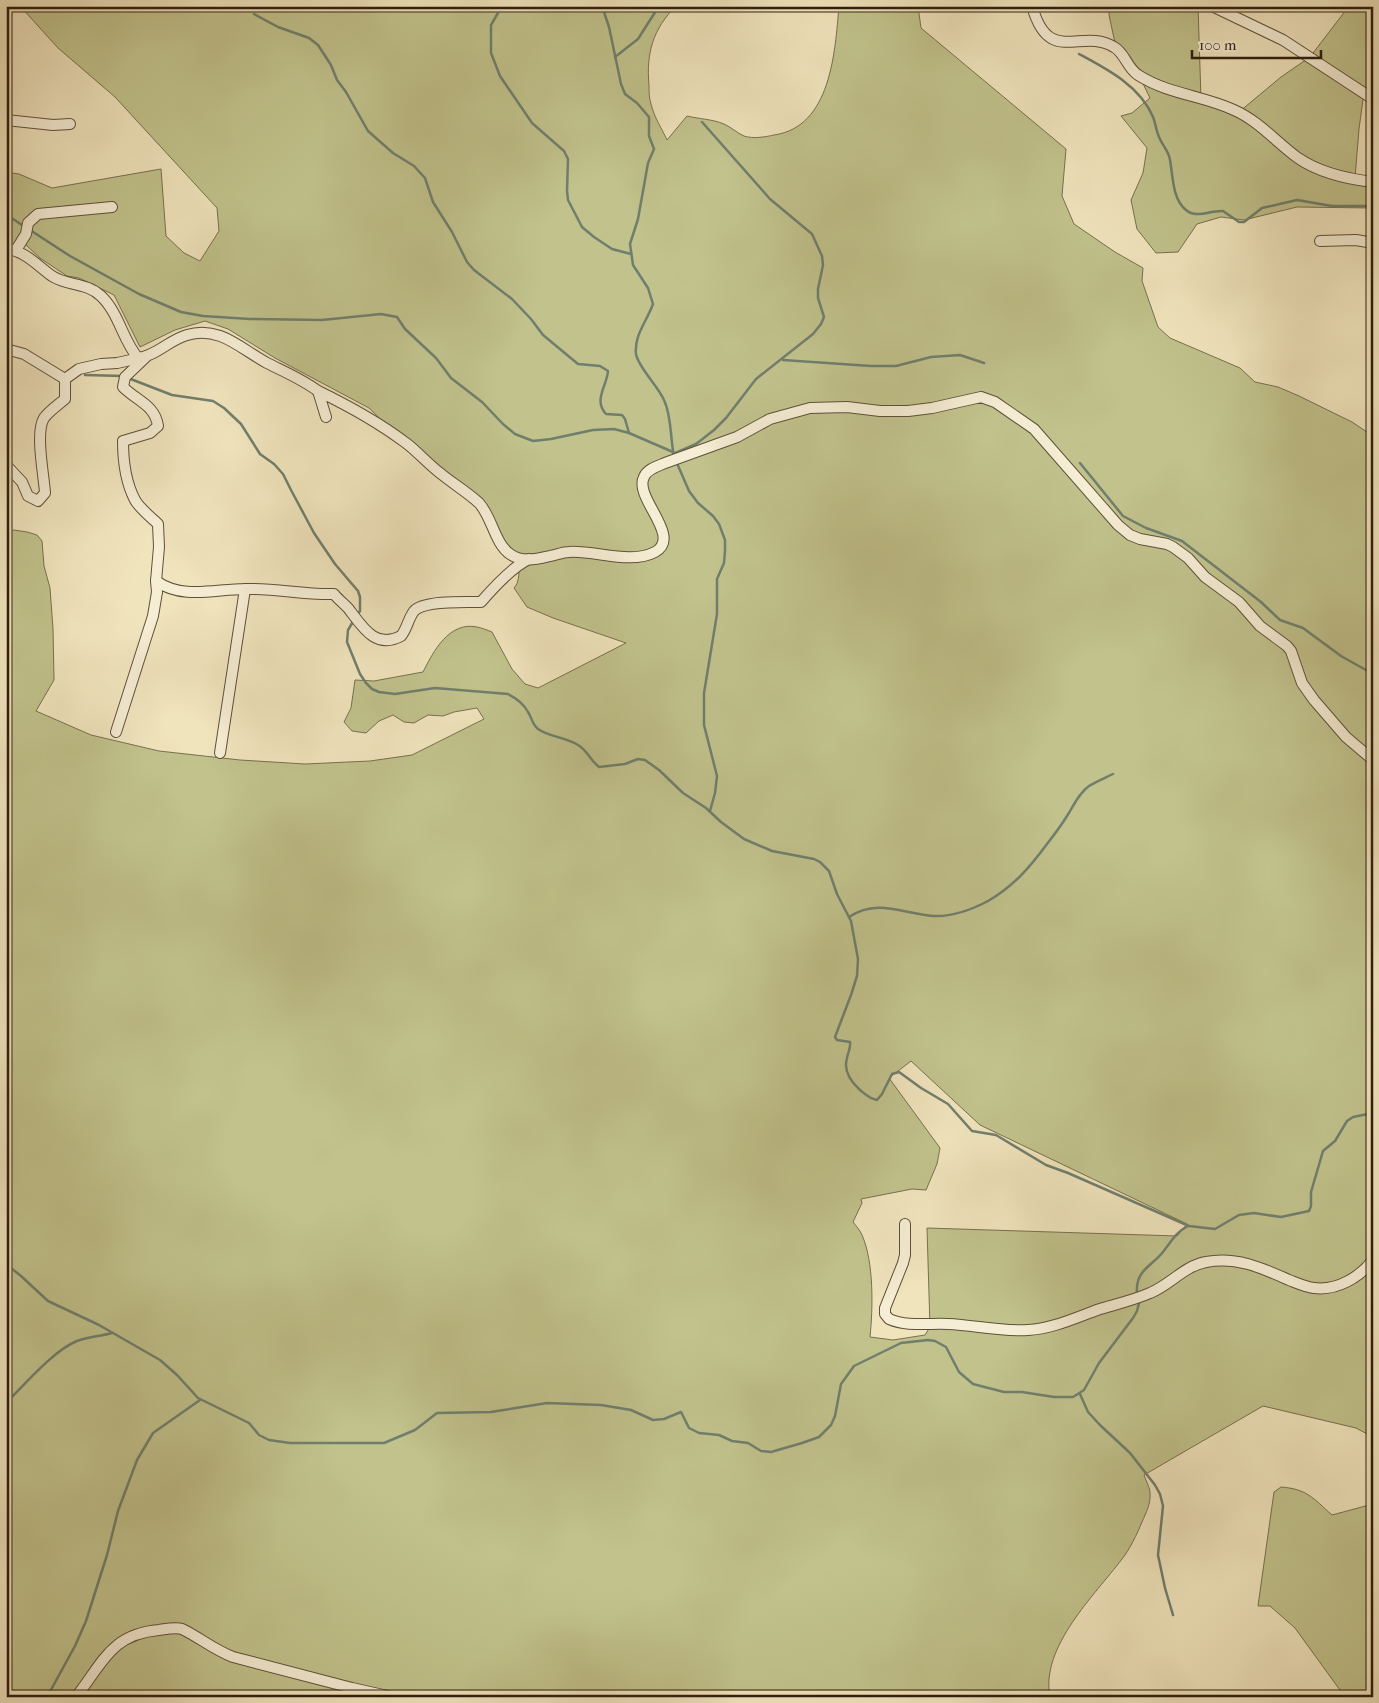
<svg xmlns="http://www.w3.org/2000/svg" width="1379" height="1703" font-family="'IM FELL French Canon',serif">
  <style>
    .green { fill: #c1c28c; stroke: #78704e; fill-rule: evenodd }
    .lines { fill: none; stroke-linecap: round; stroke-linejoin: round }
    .stream { stroke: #707f6d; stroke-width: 2.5 }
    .street-casing { stroke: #5f503a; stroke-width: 12 }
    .street { stroke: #f5edd4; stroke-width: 10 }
  </style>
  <rect width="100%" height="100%" fill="#f0e4bd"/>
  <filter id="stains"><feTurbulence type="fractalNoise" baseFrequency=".004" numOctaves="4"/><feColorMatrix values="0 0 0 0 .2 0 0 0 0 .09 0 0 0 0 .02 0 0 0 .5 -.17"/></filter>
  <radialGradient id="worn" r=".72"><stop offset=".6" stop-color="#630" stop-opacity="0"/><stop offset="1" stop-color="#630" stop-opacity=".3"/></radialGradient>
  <!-- green -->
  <g class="green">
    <path d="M20,6H676C653,29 646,53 649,85C649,91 649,98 651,104C654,117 662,129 667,140L687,116C699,119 712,119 724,124C731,127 737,133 744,136C753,139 765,137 774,135C831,127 835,52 839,6H918L921,28L1066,149L1062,196L1074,224L1115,252L1143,268L1142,281L1158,327L1170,338L1240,368L1255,382L1278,387L1299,396L1352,422L1373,436V1437L1356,1428L1263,1406L1144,1475C1146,1481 1150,1488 1150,1493C1151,1503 1146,1513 1142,1522C1137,1534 1130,1549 1122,1559C1095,1595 1040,1647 1050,1697H6V532L14,530L27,532L37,535L42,541L44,566L50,588L53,629L54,680L36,711L91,735L159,751L240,760L305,764L370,761L412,755L484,719L477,708L454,712L443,716L428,715L414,723L404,722L393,715L379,721L366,733L352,731L344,722L351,708L355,680L374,681L423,672C433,652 449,621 477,627C482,628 487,630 492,632L512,669L525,684L538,688L626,643L553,618L527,607L514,588C519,583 519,574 519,566L488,513L405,443L369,408L275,358L228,329L205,321L175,330L140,347L114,295L79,278L67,276L40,258L25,244L6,246V172L19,174L52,188L161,169L166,236L184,253L200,261L219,231L217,208L115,97L58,48ZM911,1061L980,1125L1187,1224L1177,1236L927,1228L930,1327L925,1335L893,1340L870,1337C873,1308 874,1262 862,1235C860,1230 856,1226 853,1222L862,1203L861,1199L912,1189L926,1190L937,1164L940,1148L889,1078Z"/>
    <path d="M1109,6H1198L1201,99L1239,112L1281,77L1310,57L1349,6H1373V97L1364,92L1359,129L1355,178L1373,181V208L1297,207L1244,220L1221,217L1197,224L1178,252L1156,253L1137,229L1131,200L1143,173L1147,148L1121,116L1132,113L1150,98L1133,63L1115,43L1109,15Z"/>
    <path d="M1281,1487C1307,1489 1313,1498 1332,1515L1373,1504V1697H1345L1295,1628L1270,1606H1258L1274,1492Z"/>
  </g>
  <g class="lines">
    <!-- stream -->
    <g class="stream">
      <path d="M502,6L491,25V53L500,76L532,123L564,151L568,159L567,191L568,200L582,227L594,237L612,249L631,254"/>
      <path d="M602,6L609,27L621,84L625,94L637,103L649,117V136L654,149L648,163L638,219L630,244L633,265L648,288L653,304C647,321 634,335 636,354C638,367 658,386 664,400C672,417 670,438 674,456"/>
      <path d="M254,14L278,27L309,38L318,45L331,65L337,80L346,92L368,131L393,153L414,166L425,178L433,202L452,232L467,262L474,270L512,299L531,319L543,335L578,364L600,366L608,371C607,386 593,400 606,414L622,415L625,419L629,433"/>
      <path d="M1079,54C1107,69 1140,86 1153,117C1156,124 1156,132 1160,139C1163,146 1169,152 1170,160C1173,175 1172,199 1186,210C1196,219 1211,210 1223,211L1239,222H1244L1262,208L1297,200L1332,206H1373"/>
      <path d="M615,57L638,39L659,6"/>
      <path d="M10,217L25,227"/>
      <path d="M30,230L70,256L139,294L181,312L203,316L250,319L322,320L381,314L397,317L405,329L436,358L451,378L482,402L503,424L515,434L533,441L551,439L593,430L614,429L629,433L673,452"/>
      <path d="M783,360L871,366H896L931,357L960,355L984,363"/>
      <path d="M85,375L123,376"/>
      <path d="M128,378L172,395L213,401L224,408L241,424L260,454L274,464L283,474L291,490L314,533L335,564L358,591L360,597V611L357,615"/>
      <path d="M673,454L696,444L714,430L726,418L756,379L813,334L821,324L824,317L818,298V289L823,265L822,256L812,234L770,199L702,122"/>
      <path d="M676,461L689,491L698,503L713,516L719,524L725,540V551L724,563L717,579V614L704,693V725L717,776L715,793L710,811"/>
      <path d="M1080,463L1123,516L1146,528L1182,541L1261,602L1280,620L1303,628L1341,656L1373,674"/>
      <path d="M354,620L348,630L347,642L360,674L366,683L372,689L379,692L395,694L435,688L508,694C516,698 524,704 528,712C532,718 532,724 538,729C549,737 566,737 578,745C587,750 591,761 599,767L625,764L638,759L645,760L659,770L683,793L706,808L721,822L744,839L772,851L814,859L820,862L829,871L837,894L851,921L858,959L857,976L851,995L835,1037L837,1040L850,1042C851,1048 848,1052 847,1058C843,1071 850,1081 860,1090C865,1094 870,1099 877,1100L882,1094L892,1074L899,1072L921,1088L948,1104L972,1131L996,1135L1046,1165L1068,1173L1189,1226L1215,1229L1239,1215L1254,1213L1281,1217L1309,1211L1311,1206V1192L1323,1151L1335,1141L1347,1121L1353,1117L1373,1113"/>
      <path d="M849,917C878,898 903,914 933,916C952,917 971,910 988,901C1013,887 1030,867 1047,844C1054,835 1061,826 1067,816C1074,805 1079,793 1089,786C1097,781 1105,778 1113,774"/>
      <path d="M6,1264L21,1276L48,1301L99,1325L160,1360L177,1375L198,1398L249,1423L259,1435L269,1440L290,1443H384L415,1430L437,1413L491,1412L547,1403L601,1405L631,1410L653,1420L664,1419L681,1412L689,1428L699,1433L719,1435L732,1441L748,1443L761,1451L771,1452L802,1443L819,1437L831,1425L835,1416L841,1384L854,1366L901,1343L928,1340L935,1341L946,1347L959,1372L973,1384L1004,1392H1022L1054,1397H1073L1084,1390L1099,1363L1133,1318L1137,1311L1139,1303"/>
      <path d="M1137,1294C1135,1270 1151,1267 1163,1252C1171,1242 1176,1232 1188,1226"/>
      <path d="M1080,1394L1088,1412L1100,1425L1130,1453L1155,1485L1160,1494L1163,1506L1158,1555L1165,1588L1173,1615"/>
      <path d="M6,1403C24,1385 54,1350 77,1341C88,1337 101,1336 112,1333"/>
      <path d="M47,1697L75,1646L86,1621L107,1555L118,1511L137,1460L153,1433L200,1400"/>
    </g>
    <!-- street casing -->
    <g class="street-casing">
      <g id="street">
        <path d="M1032,6C1049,67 1081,27 1114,47C1125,53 1127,68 1138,75C1170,95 1202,95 1234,110C1259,121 1276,142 1298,158C1320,173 1347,179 1373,182"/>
        <path d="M1212,6L1283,40L1373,99"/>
        <path d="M6,120L53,125L70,124"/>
        <path d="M1320,241L1356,240L1373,243"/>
        <path d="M6,249C24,250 38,266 52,276C67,286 86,282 101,296C119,313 123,341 138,358C156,356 169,340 187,335C219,325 241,349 267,363C285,372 302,379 318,391"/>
        <path d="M16,250L26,234L28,223L38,214L112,207"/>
        <path d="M6,349L24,354L65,379L79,369L101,364L117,363L140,358"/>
        <path d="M326,417L318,391C349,406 378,422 406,443C418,452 428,464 440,473C452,483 467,492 479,503C492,517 495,544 510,554C522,563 537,559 550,556C556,555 563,552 569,552C595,550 630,565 655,552C683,537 633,497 644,477C647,469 658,466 665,463L737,437L770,419L810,408L847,407L880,411H908L932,408L981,397L995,402L1034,429L1118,525L1130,535L1140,539L1167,544L1173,547L1188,558L1205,577L1239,602L1260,626L1287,646L1291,651L1302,683L1314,700L1346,737L1373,760"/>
        <path d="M6,465L22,482L28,496L38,501L45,493C44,476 35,432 44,418C49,411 58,405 65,399V379"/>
        <path d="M156,581C183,600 215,589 245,589C275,588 304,595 334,594C338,599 343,603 348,608C362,626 375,650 401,636C407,629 408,619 414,611C424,600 466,602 481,602C494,587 512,567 529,559"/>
        <path d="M116,732L153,616L157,592L156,581L159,547L158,524C151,517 140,509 135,500C126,483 123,460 123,441L150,433L158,426C155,405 137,401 123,387L125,377L146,357"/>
        <path d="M220,753L245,589"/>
        <path d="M905,1224V1255L903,1263L885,1308V1314L889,1319C907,1327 929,1323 948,1324C974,1325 1001,1332 1028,1330C1052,1329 1077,1317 1100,1309C1117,1304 1134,1300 1150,1293C1170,1285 1184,1266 1206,1262C1236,1256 1262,1268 1289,1280C1297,1283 1306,1287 1314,1288C1337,1291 1360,1277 1373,1260"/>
        <path d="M76,1697C103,1663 111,1634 159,1630C166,1629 176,1627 182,1629C199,1637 214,1650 233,1657L352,1688L392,1697"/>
      </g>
    </g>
    <!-- street -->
    <use href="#street" class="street"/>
  </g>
  <!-- margin -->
  <rect width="1379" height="1703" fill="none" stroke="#f0e4bd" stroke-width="25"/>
  <rect x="8" y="8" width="1364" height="1688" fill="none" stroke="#2f1e0f" stroke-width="2.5"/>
  <rect x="12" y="12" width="1354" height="1678" fill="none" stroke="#2f1e0f"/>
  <!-- scale -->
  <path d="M1192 50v8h129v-8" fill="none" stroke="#2f1e0f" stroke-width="2.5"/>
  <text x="1199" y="50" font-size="15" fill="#2f1e0f" stroke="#f5edd4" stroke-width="4" paint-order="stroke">100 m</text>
  <rect width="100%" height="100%" filter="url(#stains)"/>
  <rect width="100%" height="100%" fill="url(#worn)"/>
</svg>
